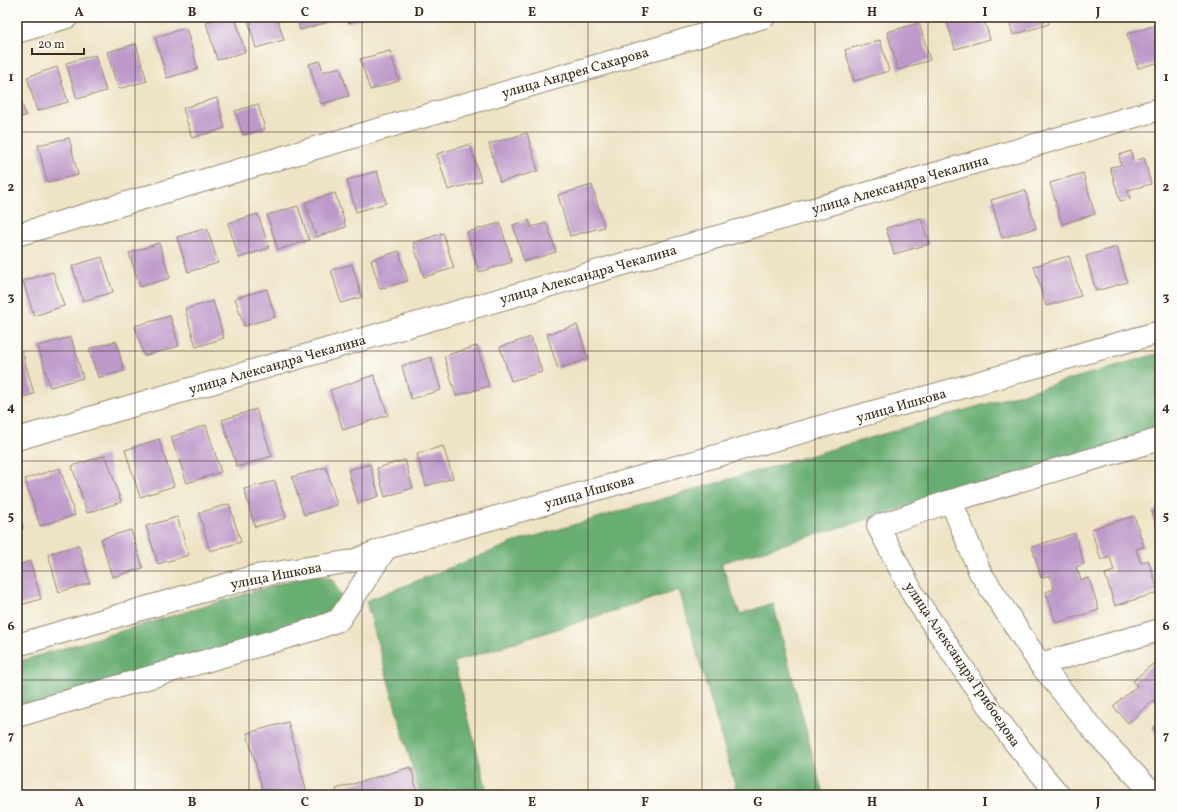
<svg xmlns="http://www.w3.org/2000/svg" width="1177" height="812" font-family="Vollkorn,serif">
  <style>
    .forest { fill: #68ad72; stroke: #526c48 }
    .building { fill: #bd99c9 }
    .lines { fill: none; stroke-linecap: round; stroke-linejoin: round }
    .minor-casing { stroke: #948671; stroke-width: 24 }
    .minor { stroke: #fff; stroke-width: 22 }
    .grid { fill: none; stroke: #3b2a1e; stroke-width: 1; stroke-opacity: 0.55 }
    .labels { text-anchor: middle; stroke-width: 3; stroke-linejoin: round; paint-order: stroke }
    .street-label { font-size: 14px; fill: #3b2a1e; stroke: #fdfcf7 }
    .neatline { fill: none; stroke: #3b2a1e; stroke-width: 1.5 }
    .grid-label { font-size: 13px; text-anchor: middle; font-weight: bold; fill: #3b2a1e }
  </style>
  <rect width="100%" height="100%" fill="#fdfcf7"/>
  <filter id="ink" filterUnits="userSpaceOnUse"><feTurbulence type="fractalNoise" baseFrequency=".025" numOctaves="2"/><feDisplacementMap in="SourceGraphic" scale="8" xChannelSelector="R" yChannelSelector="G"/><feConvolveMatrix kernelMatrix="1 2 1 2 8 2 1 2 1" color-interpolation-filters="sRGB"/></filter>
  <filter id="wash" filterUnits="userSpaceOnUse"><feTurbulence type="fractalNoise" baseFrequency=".012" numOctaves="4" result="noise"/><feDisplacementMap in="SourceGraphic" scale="16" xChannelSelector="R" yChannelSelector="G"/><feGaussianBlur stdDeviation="0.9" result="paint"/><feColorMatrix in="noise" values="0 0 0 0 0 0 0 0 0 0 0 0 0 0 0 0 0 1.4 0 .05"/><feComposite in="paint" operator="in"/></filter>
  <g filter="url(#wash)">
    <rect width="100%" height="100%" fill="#eee3c4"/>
    <!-- forest -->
    <g class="forest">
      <path d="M1160,353V432L721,563L740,614L773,603L823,795H738L679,590L454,662L488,795H420L366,601L515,542Z"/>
      <path d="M313,574L332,579L341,596L325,616L17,712V662Z"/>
    </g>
    <g id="blocks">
      <!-- building -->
      <g class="building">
        <path d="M225,17H235L245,52L217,60L206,22Z"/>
        <path d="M247,17H277L284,40L256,48Z"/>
        <path d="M296,17H326L328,22L300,30Z"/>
        <path d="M346,17H367L348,23Z"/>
        <path d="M946,17H983L990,39L955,49Z"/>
        <path d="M1008,17H1047L1049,24L1013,35Z"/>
        <path d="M919,23L930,60L898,70L887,32Z"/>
        <path d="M1160,24V62L1138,68L1127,34Z"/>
        <path d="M186,28L198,69L167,78L155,37Z"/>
        <path d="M880,40L889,71L854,81L845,50Z"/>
        <path d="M136,44L147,81L118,89L107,52Z"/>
        <path d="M390,51L399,81L370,90L360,59Z"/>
        <path d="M95,55L106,91L77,99L66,63Z"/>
        <path d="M320,61L323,72L340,67L349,96L321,104L309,64Z"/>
        <path d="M57,67L68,102L37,111L27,77Z"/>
        <path d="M17,89L26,116L17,118Z"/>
        <path d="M217,98L225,128L192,138L183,108Z"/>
        <path d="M258,104L265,129L243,135L235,111Z"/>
        <path d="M527,133L538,171L500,182L489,144Z"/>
        <path d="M69,138L78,175L47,182L38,145Z"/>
        <path d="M470,144L481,181L448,190L437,154Z"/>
        <path d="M1131,151L1133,161L1144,158L1151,184L1128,190L1130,199L1120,201L1110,167L1121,165L1119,155Z"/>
        <path d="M377,171L386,203L356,212L347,180Z"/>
        <path d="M1083,173L1095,214L1062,224L1050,183Z"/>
        <path d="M592,185L604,227L570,236L558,195Z"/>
        <path d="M1025,190L1036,228L1002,238L991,200Z"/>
        <path d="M335,193L346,227L316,237L305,202Z"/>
        <path d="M298,206L309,240L278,250L267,215Z"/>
        <path d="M258,214L269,248L239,258L228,223Z"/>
        <path d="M921,218L929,244L894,254L886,228Z"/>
        <path d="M529,220L531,227L547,223L556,252L524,262L513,225Z"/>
        <path d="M500,223L512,262L479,272L467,232Z"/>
        <path d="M207,228L218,263L188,272L177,237Z"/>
        <path d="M443,233L454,268L424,277L413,243Z"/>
        <path d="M159,243L170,278L140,287L129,253Z"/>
        <path d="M1117,247L1127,282L1096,291L1086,256Z"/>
        <path d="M399,251L408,281L380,289L371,260Z"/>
        <path d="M1069,256L1081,296L1046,306L1034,266Z"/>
        <path d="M102,257L113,292L83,301L72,266Z"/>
        <path d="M352,264L362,297L341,303L331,270Z"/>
        <path d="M53,272L64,306L34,316L23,281Z"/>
        <path d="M267,289L275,317L244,326L235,298Z"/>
        <path d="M213,301L224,338L196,347L185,309Z"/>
        <path d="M170,316L179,346L144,356L135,326Z"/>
        <path d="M577,325L588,359L558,369L547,334Z"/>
        <path d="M71,337L83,378L50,387L38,346Z"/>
        <path d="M531,337L542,372L511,381L500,347Z"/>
        <path d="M116,341L124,371L98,378L89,349Z"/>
        <path d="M477,346L489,386L456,396L444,356Z"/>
        <path d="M22,351L34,394L17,399V353Z"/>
        <path d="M431,357L441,390L411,399L402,366Z"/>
        <path d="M374,375L388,415L343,430L330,390Z"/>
        <path d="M256,409L272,456L237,467L222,420Z"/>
        <path d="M206,425L221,472L187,483L171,437Z"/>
        <path d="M159,439L174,486L140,497L125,450Z"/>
        <path d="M443,446L453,478L426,486L417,454Z"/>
        <path d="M106,455L121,502L87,513L72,466Z"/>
        <path d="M405,460L413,488L385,497L377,468Z"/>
        <path d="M370,464L379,496L358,503L348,470Z"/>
        <path d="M326,467L337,505L304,515L292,477Z"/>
        <path d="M60,468L75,515L40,526L25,479Z"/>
        <path d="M275,481L286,518L255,527L244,489Z"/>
        <path d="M229,504L241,542L210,551L199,513Z"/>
        <path d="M1160,509V537L1152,512Z"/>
        <path d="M17,512L23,528L17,530Z"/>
        <path d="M1134,516L1144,547L1136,549L1141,563L1148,560L1159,592L1115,606L1105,574L1114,571L1110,557L1101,560L1091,529Z"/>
        <path d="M177,517L189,555L158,564L146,526Z"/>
        <path d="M131,530L143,568L112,577L101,539Z"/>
        <path d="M1075,533L1084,564L1076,567L1079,574L1081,580L1089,578L1099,610L1056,623L1046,592L1054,589L1050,575L1041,578L1032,547Z"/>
        <path d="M79,545L90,583L59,592L48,554Z"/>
        <path d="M30,561L41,599L17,606V565Z"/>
        <path d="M1154,663L1158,668L1160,666V695L1128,723L1113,706L1137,686L1133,681Z"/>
        <path d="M1160,721V737L1152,728Z"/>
        <path d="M288,722L307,793L300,795H264L247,733Z"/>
        <path d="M411,767L418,795H337L336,789Z"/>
      </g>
    </g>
  </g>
  <g filter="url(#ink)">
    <use href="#blocks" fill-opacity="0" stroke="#948671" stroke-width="1"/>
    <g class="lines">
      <!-- minor casing -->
      <g class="minor-casing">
        <g id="minor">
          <path d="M17,32L67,17"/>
          <path d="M17,235L764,17"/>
          <path d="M17,439L1160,109"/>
          <path d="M951,501L980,572L1040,664L1095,732L1142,782L1156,795"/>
          <path d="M17,645L256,576L353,561L386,548L1160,332"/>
          <path d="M1040,664L1160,630"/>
          <path d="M17,716L315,629L339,620L386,548"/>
          <path d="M1059,795L1016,744L991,710L914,596L878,526L951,501L1160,439"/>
        </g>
      </g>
      <!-- minor -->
      <use href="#minor" class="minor"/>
    </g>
  </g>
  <!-- grid -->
  <path class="grid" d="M135,17V795M249,17V795M362,17V795M475,17V795M588,17V795M702,17V795M815,17V795M928,17V795M1042,17V795M17,132H1160M17,241H1160M17,351H1160M17,461H1160M17,571H1160M17,680H1160"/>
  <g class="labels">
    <!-- street labels -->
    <g class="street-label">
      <text transform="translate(575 72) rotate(-16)" y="5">улица Андрея Сахарова</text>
      <text transform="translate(900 184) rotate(-16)" y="5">улица Александра Чекалина</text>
      <text transform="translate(588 274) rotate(-16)" y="5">улица Александра Чекалина</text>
      <text transform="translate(277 364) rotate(-16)" y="5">улица Александра Чекалина</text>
      <text transform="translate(901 405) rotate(-16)" y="5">улица Ишкова</text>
      <text transform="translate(589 491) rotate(-16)" y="5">улица Ишкова</text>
      <text transform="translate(276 575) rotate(-11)" y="5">улица Ишкова</text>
      <text transform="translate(963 664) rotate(56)" y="5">улица Александра Грибоедова</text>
    </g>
  </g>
  <!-- margin -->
  <rect width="1177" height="812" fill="none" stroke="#fdfcf7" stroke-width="44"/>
  <!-- scale -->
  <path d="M32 48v6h52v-6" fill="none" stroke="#3b2a1e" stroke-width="2"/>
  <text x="38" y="48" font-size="12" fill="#3b2a1e" stroke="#fdfcf7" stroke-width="3" paint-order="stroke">20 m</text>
  <rect x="22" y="22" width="1133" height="768" class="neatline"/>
  <g class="grid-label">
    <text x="79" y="16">A</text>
    <text x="192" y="16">B</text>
    <text x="305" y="16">C</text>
    <text x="419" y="16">D</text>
    <text x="532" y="16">E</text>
    <text x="645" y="16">F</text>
    <text x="758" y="16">G</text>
    <text x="872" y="16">H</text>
    <text x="985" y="16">I</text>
    <text x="1098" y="16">J</text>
    <text x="11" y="81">1</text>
    <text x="1166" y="81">1</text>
    <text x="11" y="191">2</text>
    <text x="1166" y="191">2</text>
    <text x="11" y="301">3</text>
    <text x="1166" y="301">3</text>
    <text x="11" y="411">4</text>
    <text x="1166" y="411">4</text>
    <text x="11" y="520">5</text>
    <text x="1166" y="520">5</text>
    <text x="11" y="630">6</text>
    <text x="1166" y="630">6</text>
    <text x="11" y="740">7</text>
    <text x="1166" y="740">7</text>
    <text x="79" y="806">A</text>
    <text x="192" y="806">B</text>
    <text x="305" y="806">C</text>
    <text x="419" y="806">D</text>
    <text x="532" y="806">E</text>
    <text x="645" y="806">F</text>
    <text x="758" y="806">G</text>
    <text x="872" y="806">H</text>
    <text x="985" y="806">I</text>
    <text x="1098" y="806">J</text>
  </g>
</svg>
